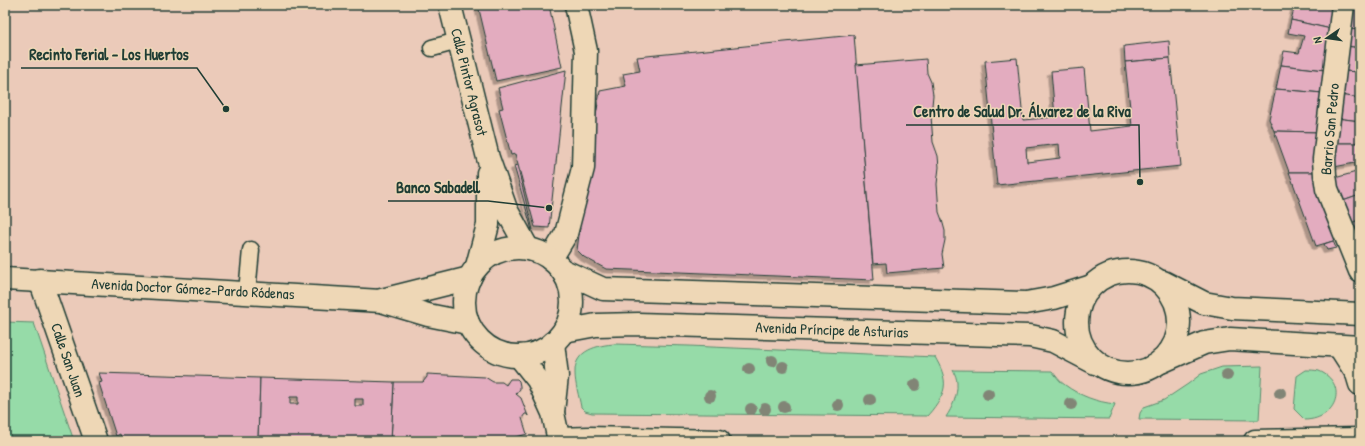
<svg xmlns="http://www.w3.org/2000/svg" width="1365" height="446" font-family="'Patrick Hand',sans-serif">
  <style>
    .green { fill: #96dba8; stroke: #5a8c6e }
    .building { fill: #e3acbf; stroke: #1f3d34; fill-rule: evenodd; filter: url(#shadow) }
    .lines { fill: none; stroke-linecap: round; stroke-linejoin: round }
    .lane-casing { stroke: #1f3d34; stroke-width: 19 }
    .street-casing { stroke: #1f3d34; stroke-width: 25 }
    .secondary-casing { stroke: #1f3d34; stroke-width: 25 }
    .lane { stroke: #eed7b6; stroke-width: 16 }
    .street { stroke: #eed7b6; stroke-width: 22 }
    .secondary { stroke: #eed7b6; stroke-width: 22 }
    .tree { fill: #818576 }
    .labels { text-anchor: middle; stroke-width: 3; stroke-linejoin: round; paint-order: stroke }
    .street-label { font-size: 15px; fill: #1f3d34; stroke: #eed7b6 }
    .leader { fill: none; stroke: #1f3d34; stroke-width: 1.5 }
    .callout-dot { fill: #1f3d34; stroke: #eed7b6; stroke-width: 1.5 }
    .callout-label { font-size: 16px; text-anchor: middle; font-weight: bold; fill: #1f3d34; stroke: #eed7b6; stroke-width: 3; stroke-linejoin: round; paint-order: stroke }
  </style>
  <defs>
    <filter id="shadow"><feDropShadow dx="-3.5" dy="3.5" stdDeviation="0" flood-color="#0004"/></filter>
  </defs>
  <rect width="100%" height="100%" fill="#ebcab9"/>
  <filter id="ink" filterUnits="userSpaceOnUse"><feTurbulence type="fractalNoise" baseFrequency=".025" numOctaves="2"/><feDisplacementMap in="SourceGraphic" scale="8" xChannelSelector="R" yChannelSelector="G"/><feConvolveMatrix kernelMatrix="1 2 1 2 8 2 1 2 1" color-interpolation-filters="sRGB"/></filter>
  <g filter="url(#ink)">
    <!-- green -->
    <g class="green">
      <path d="M5,322L34,323L74,441H5Z"/>
      <path d="M615,344L689,346L935,357C940,366 946,377 944,388C943,396 933,410 927,416L592,413L585,411L581,407C579,396 575,384 575,373C574,350 598,345 615,344Z"/>
      <path d="M1262,366L1259,420L1139,419L1140,413L1144,407L1164,400L1188,384L1201,374L1222,367Z"/>
      <path d="M953,370L1052,371C1056,376 1060,382 1065,385C1080,396 1097,402 1115,404L1109,419L946,417C952,408 958,395 957,383C957,379 955,374 953,370Z"/>
      <path d="M1306,370C1310,370 1315,370 1319,371C1348,383 1338,419 1305,420L1294,409L1297,376Z"/>
    </g>
    <!-- building -->
    <g class="building">
      <path d="M478,5H549L562,67L496,81Z"/>
      <path d="M1295,5H1334L1331,29L1291,20Z"/>
      <path d="M1353,5H1360V30L1349,29Z"/>
      <path d="M1291,20L1331,29L1325,70L1281,65L1284,51L1299,53L1304,36L1288,33Z"/>
      <path d="M1349,29L1360,30V48L1346,46Z"/>
      <path d="M854,35L874,280L606,269L584,257L577,250L580,228H578L600,91L626,86L623,74L640,71L637,57Z"/>
      <path d="M1169,41L1170,58L1125,62L1124,46Z"/>
      <path d="M1346,46L1360,48V72L1343,71Z"/>
      <path d="M1017,58L1023,120L1055,117L1051,71L1084,68L1090,131L1132,126L1125,62L1170,58L1181,166L997,185L985,61ZM1059,144L1060,158L1027,162L1026,148Z"/>
      <path d="M926,59L927,73L931,82L933,95L931,116L933,142L938,156L939,167L937,184L939,212L942,220L945,231V240L942,254L944,268L887,273L886,263L873,264L856,65Z"/>
      <path d="M1281,65L1325,70L1323,93L1276,89Z"/>
      <path d="M566,70L549,228L535,227L515,154L511,155L499,109L503,108L498,88Z"/>
      <path d="M1343,71L1360,72V98L1339,95Z"/>
      <path d="M1276,89L1323,93L1318,132L1274,131L1269,119Z"/>
      <path d="M1339,95L1360,98V121L1336,118Z"/>
      <path d="M1336,118L1360,121V143H1334Z"/>
      <path d="M1274,131L1318,132L1314,172H1289Z"/>
      <path d="M1334,143H1360V162L1334,167Z"/>
      <path d="M517,165L533,230H532L514,166Z"/>
      <path d="M1360,171V195L1340,202L1331,179Z"/>
      <path d="M1289,172H1314V181L1336,238L1333,241L1316,246Z"/>
      <path d="M1360,195V219L1350,224L1340,202Z"/>
      <path d="M1360,219V248L1350,224Z"/>
      <path d="M1333,241L1336,248L1327,250L1324,244Z"/>
      <path d="M99,373L260,378L258,441H122L120,434L116,436L99,383L102,382Z"/>
      <path d="M427,374L485,377L493,382H502L506,385L510,379H517L519,381L520,386V389L516,394L521,398L528,416L527,414H525L522,418L527,434L502,441H391L394,382H423L427,377Z"/>
      <path d="M260,378L394,382L391,441H258ZM290,397H298V404H290ZM355,399H363V406H355Z"/>
    </g>
    <g class="lines">
      <!-- lane casing -->
      <g class="lane-casing">
        <g id="lane">
          <path d="M432,48L458,41"/>
          <path d="M247,292L251,250"/>
        </g>
      </g>
      <!-- street casing -->
      <g class="street-casing">
        <g id="street">
          <path d="M1343,5L1324,159L1325,175L1327,189L1360,271"/>
          <path d="M551,259L566,234L583,168L586,51L576,5"/>
          <path d="M40,280L96,441"/>
          <path d="M558,439L589,438L719,441"/>
          <path d="M1255,441L1360,439"/>
        </g>
      </g>
      <!-- secondary casing -->
      <g class="secondary-casing">
        <g id="secondary">
          <path d="M450,5L488,158L506,209L528,249"/>
          <circle cx="518" cy="302" r="54"/>
          <path d="M477,266L488,225V173"/>
          <path d="M562,270L603,289L1026,303L1054,298L1089,287"/>
          <circle cx="1128" cy="322" r="51"/>
          <path d="M5,279L381,301L428,315L468,323"/>
          <path d="M1163,282L1204,303L1232,308L1360,314"/>
          <path d="M382,300L470,278"/>
          <path d="M564,331L596,325L638,324L1030,336L1053,341L1095,363"/>
          <path d="M1339,346L1357,374L1360,384"/>
          <path d="M519,356L538,380L553,413L559,441"/>
          <path d="M1161,362L1204,343L1230,339L1360,347"/>
          <path d="M553,412L557,376L553,343"/>
        </g>
      </g>
      <!-- lane -->
      <use href="#lane" class="lane"/>
      <!-- street -->
      <use href="#street" class="street"/>
      <!-- secondary -->
      <use href="#secondary" class="secondary"/>
    </g>
    <!-- trees -->
    <g class="tree">
      <circle cx="772" cy="361" r="6"/>
      <circle cx="783" cy="367" r="6"/>
      <circle cx="749" cy="369" r="6"/>
      <circle cx="1227" cy="375" r="6"/>
      <circle cx="915" cy="385" r="6"/>
      <circle cx="1280" cy="393" r="6"/>
      <circle cx="988" cy="394" r="6"/>
      <circle cx="710" cy="396" r="6"/>
      <circle cx="870" cy="400" r="6"/>
      <circle cx="1071" cy="404" r="6"/>
      <circle cx="838" cy="405" r="6"/>
      <circle cx="784" cy="407" r="6"/>
      <circle cx="751" cy="409" r="6"/>
      <circle cx="765" cy="409" r="6"/>
    </g>
  </g>
  <g class="labels">
    <!-- street labels -->
    <g class="street-label">
      <text transform="translate(469 82) rotate(76)" y="5">Calle Pintor Agrasot</text>
      <text transform="translate(1330 129) rotate(-85)" y="5">Barrio San Pedro</text>
      <text transform="translate(193 289) rotate(3)" y="5">Avenida Doctor Gómez-Pardo Ródenas</text>
      <text transform="translate(832 330) rotate(2)" y="5">Avenida Príncipe de Asturias</text>
      <text transform="translate(68 360) rotate(71)" y="5">Calle San Juan</text>
    </g>
  </g>
  <!-- callouts -->
  <path class="leader" d="M226 109L197 68H21M1140 182L1139 125H906M549 208L488 201H388"/>
  <g class="callout-dot">
    <circle cx="226" cy="109" r="4"/>
    <circle cx="1140" cy="182" r="4"/>
    <circle cx="549" cy="208" r="4"/>
  </g>
  <g class="callout-label">
    <text x="109" y="60">Recinto Ferial - Los Huertos</text>
    <text x="1022" y="117">Centro de Salud Dr. Álvarez de la Riva</text>
    <text x="438" y="193">Banco Sabadell</text>
  </g>
  <!-- margin -->
  <rect width="1365" height="446" fill="none" stroke="#eed7b6" stroke-width="20"/>
  <rect x="10" y="10" width="1345" height="426" fill="none" stroke="#1f3d34" stroke-width="1.5" filter="url(#ink)"/>
  <!-- north arrow -->
  <g transform="translate(1327 38) rotate(257)" stroke="#eed7b6" stroke-width="3" paint-order="stroke">
  <path d="M0-3L7 15L0 10L-7 15Z" fill="#1f3d34"/>
  <text y="-6" font-size="11" font-weight="bold" text-anchor="middle" fill="#1f3d34">N</text>
  </g>
</svg>
